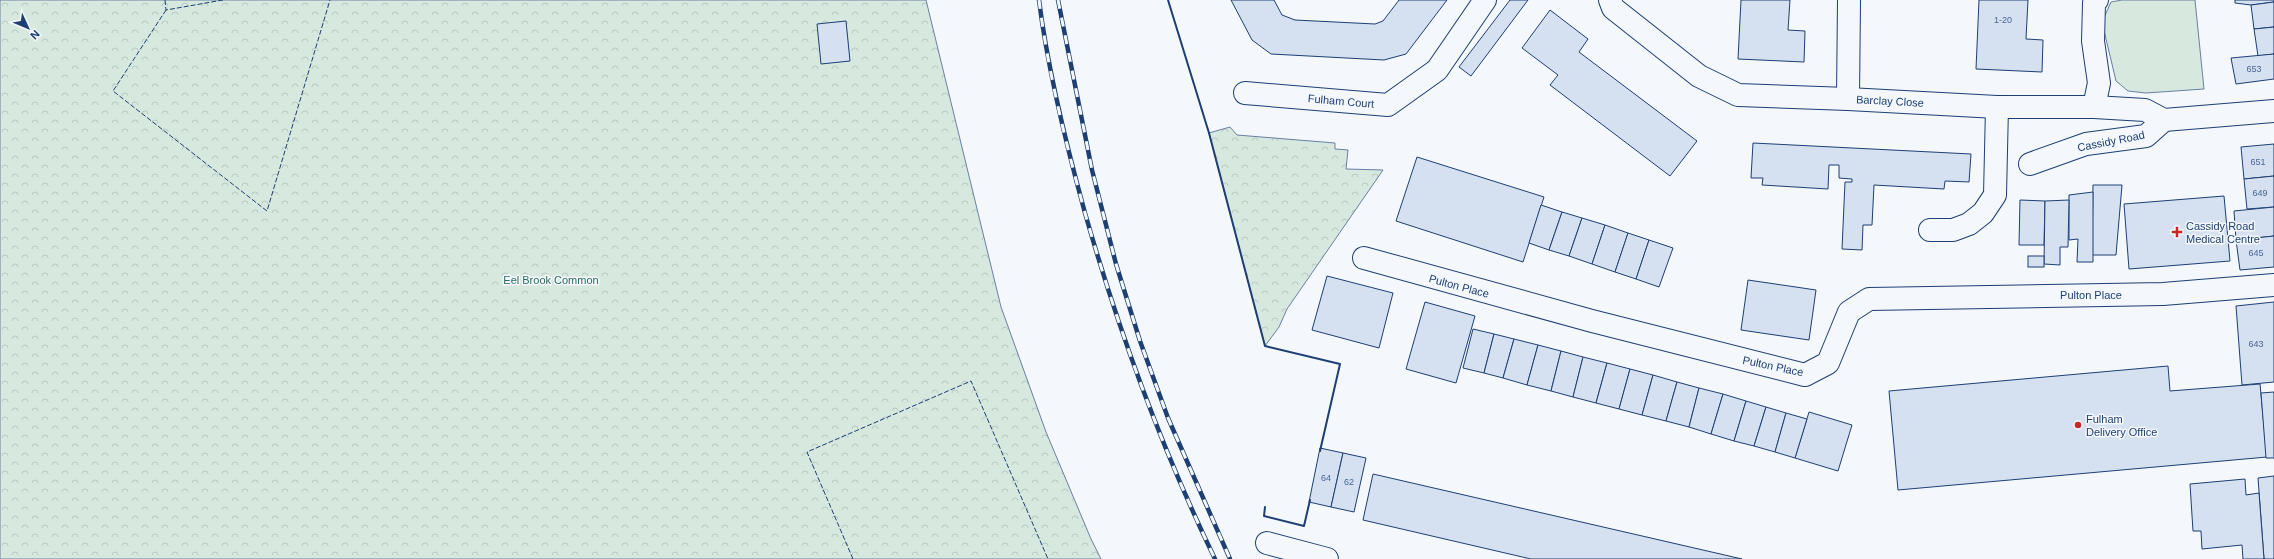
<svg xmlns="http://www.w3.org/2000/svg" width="2274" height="559" font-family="Arial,sans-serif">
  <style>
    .grass { fill: #d7e8df; stroke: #687fa3 }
    .park { fill: url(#park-crowns); stroke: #687fa3 }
    .building { fill: #d5e0f0; stroke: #1d3f73 }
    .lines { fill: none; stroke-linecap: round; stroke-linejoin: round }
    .minor-casing { stroke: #1d3f73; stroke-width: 24 }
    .minor { stroke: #f4f7fb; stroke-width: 22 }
    .rail-casing { stroke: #1d3f73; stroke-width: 4.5 }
    .rail { stroke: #f4f7fb; stroke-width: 3; stroke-dasharray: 9; stroke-linecap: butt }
    .fence { stroke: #1d3f73; stroke-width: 1; stroke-dasharray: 5 2; stroke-linecap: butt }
    .wall { stroke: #1d3f73; stroke-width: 2 }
    .poi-dot { fill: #c62828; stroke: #f4f7fb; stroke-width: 1.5 }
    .labels { text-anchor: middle; stroke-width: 3; stroke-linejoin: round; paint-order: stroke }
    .number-label { font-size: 9px; fill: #4b6792 }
    .street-label { font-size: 11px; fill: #1d3f73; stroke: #f4f7fb }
    .poi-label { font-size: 11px; fill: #1d3f73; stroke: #f4f7fb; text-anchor: start }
    .park-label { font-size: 11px; fill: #2c6c60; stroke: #f4f7fb }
  </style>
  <defs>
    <pattern id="park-crowns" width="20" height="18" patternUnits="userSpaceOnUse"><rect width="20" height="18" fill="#d7e8df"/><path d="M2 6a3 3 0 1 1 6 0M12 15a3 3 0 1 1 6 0" fill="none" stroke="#b8c8c3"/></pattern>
  </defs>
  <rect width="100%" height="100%" fill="#f4f7fb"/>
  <!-- grass -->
  <path class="grass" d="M2122,0H2195L2204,89L2146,93L2128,91L2116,81L2102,22L2111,2Z"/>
  <!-- park -->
  <g class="park">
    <path d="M0,0H926L1001,307L1046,432L1091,539L1101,559H0Z"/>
    <path d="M1230,127L1237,135L1335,143V149L1348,150L1346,169L1383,170L1287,309L1279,327L1265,346L1209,133Z"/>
  </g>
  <!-- building -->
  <g class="building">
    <path d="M1231,0H1274L1282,15L1295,20L1375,24L1383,21L1399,0H1447L1406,54L1384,60L1271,54L1252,40Z"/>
    <path d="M1510,0H1528L1471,76L1459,67Z"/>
    <path d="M1741,0H1790L1788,30L1805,31L1804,62L1738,59Z"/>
    <path d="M1979,0H2028L2026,39L2043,40L2042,72L1976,69Z"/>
    <path d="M2235,0H2274V2L2251,5L2235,3Z"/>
    <path d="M2274,2V27L2254,29L2251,5Z"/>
    <path d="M1550,10L1588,39L1579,52L1697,141L1670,176L1550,85L1558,75L1522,48Z"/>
    <path d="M846,21L850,61L821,64L817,24Z"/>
    <path d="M2274,27V54L2258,56L2254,29Z"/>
    <path d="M2274,54V79L2236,84L2231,58Z"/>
    <path d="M1753,143L1971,154L1969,182L1945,181L1944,189L1874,185L1872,225H1863L1862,250L1842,249L1845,182H1852V179L1839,178V165H1829L1828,189L1762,185L1763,178H1751Z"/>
    <path d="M2274,144V176L2244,179L2241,147Z"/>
    <path d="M1417,157L1544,197L1523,262L1396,221Z"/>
    <path d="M2274,176V207L2247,209L2244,179Z"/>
    <path d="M2093,185H2122L2116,255H2092Z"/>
    <path d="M2093,192V262H2077L2078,239L2069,240V195Z"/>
    <path d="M2224,196L2230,261L2129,269L2124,204Z"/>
    <path d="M2020,200L2045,201L2044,245H2019Z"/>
    <path d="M2069,200L2068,247H2060V265L2044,264L2045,201Z"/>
    <path d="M1541,205L1562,212L1549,250L1529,243Z"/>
    <path d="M2274,207V236L2236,240L2234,211Z"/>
    <path d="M1562,212L1582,218L1569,256L1549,250Z"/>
    <path d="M1582,218L1605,225L1592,264L1569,256Z"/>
    <path d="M1605,225L1628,233L1615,272L1592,264Z"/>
    <path d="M1628,233L1649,240L1636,279L1615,272Z"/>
    <path d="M2274,236V267L2240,270L2236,240Z"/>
    <path d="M1649,240L1673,248L1659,287L1636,279Z"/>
    <rect x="2028" y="256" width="16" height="11"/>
    <path d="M1327,276L1393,293L1379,348L1312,330Z"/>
    <path d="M1748,280L1816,290L1809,340L1741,330Z"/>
    <path d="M1425,302L1475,316L1456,383L1406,369Z"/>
    <path d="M2274,302V382L2242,385L2236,306Z"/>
    <path d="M1473,329L1494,334L1484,373L1463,368Z"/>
    <path d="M1494,334L1514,339L1503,378L1484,373Z"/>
    <path d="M1514,339L1538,345L1527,385L1503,378Z"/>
    <path d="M1538,345L1561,351L1551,391L1527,385Z"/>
    <path d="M1561,351L1583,357L1573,397L1551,391Z"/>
    <path d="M1583,357L1607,363L1596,403L1573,397Z"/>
    <path d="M1607,363L1630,369L1619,409L1596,403Z"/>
    <path d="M2168,366L2170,391L2260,384L2267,457L1898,490L1889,391Z"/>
    <path d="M1630,369L1653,375L1642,415L1619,409Z"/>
    <path d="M1653,375L1677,382L1666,421L1642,415Z"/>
    <path d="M1677,382L1699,388L1689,427L1666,421Z"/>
    <path d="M1699,388L1723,394L1711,434L1689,427Z"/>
    <path d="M2274,392V458H2266L2261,393Z"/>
    <path d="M1723,394L1746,401L1734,441L1711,434Z"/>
    <path d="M1746,401L1766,407L1754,446L1734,441Z"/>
    <path d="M1766,407L1786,413L1775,452L1754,446Z"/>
    <path d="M1809,412L1852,425L1838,471L1795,458Z"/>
    <path d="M1786,413L1807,419L1795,458L1775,452Z"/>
    <path d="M1320,448L1343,453L1331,507L1309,502Z"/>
    <path d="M1343,453L1366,458L1354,512L1331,507Z"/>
    <path d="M1373,474L1742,559H1531L1363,520Z"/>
    <path d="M2274,476V559H2264L2258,478Z"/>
    <path d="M2245,479L2246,495L2259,493L2264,559H2243L2242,545L2202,549L2201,531H2193L2190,484Z"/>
  </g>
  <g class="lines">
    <!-- minor casing -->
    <g class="minor-casing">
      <g id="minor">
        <path d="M1610,0L1613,8L1699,76L1738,95L1848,99L1997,107H2094L2099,83L2093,41L2094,3L2097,0"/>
        <path d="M1245,93L1388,105L1437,70L1485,0"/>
        <path d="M1848,99L1849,0"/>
        <path d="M2094,107L2145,110L2164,120L2274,111"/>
        <path d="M2030,164L2086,144L2146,136L2164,120"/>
        <path d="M1930,230H1953L1969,224L1983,213L1995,195L1997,107"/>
        <path d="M1364,258L1592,321L1805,375L1828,363L1849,312L1869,299L2163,294L2274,285"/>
        <path d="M1267,543L1327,559"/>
      </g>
    </g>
    <!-- minor -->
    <use href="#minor" class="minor"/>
    <!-- rail casing -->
    <g class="rail-casing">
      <g id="rail">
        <path d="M1039,0C1048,72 1066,144 1085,213C1119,332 1161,447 1215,559"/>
        <path d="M1058,0L1092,170L1116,264L1140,341L1168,418L1230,559"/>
      </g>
    </g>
    <!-- rail -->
    <use href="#rail" class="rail"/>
    <!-- fence -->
    <g class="fence">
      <path d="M165,0L166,10L223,0"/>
      <path d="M166,10L113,91L267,211L330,0"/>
      <path d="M853,559L807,452L971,381L1048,559"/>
    </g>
    <!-- wall -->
    <g class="wall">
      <path d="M1168,0L1209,133L1265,346L1340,364L1320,451"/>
      <path d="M1265,507L1264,516L1304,526L1310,500"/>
    </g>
  </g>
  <!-- markers -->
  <g class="poi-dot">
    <path d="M2175 226h4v4h4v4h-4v4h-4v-4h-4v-4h4z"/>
    <circle cx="2078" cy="425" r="4"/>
  </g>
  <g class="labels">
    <!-- number labels -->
    <g class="number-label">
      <text x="2003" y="23">1-20</text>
      <text x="2254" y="72">653</text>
      <text x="2258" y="165">651</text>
      <text x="2260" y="196">649</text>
      <text x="2256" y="256">645</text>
      <text x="2256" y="347">643</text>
      <text x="1326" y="481">64</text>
      <text x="1349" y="485">62</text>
    </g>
    <!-- street labels -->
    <g class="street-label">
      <text transform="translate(1341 101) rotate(5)" y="4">Fulham Court</text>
      <text transform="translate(1890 101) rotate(3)" y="4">Barclay Close</text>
      <text transform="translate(2111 141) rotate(-11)" y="4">Cassidy Road</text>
      <text transform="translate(1459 286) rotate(15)" y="4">Pulton Place</text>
      <text x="2091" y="299">Pulton Place</text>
      <text transform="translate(1773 366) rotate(12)" y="4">Pulton Place</text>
    </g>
    <!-- poi labels -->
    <g class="poi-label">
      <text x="2186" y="230">Cassidy Road<tspan x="2186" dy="13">Medical Centre</tspan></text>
      <text x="2086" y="423">Fulham<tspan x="2086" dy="13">Delivery Office</tspan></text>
    </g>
    <!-- park labels -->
    <g class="park-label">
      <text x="551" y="284">Eel Brook Common</text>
    </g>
  </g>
  <!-- north arrow -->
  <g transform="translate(28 28) rotate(134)" stroke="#f4f7fb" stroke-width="3" paint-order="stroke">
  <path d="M0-3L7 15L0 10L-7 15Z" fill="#1d3f73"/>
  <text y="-6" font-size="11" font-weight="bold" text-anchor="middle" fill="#1d3f73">N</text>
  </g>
</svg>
